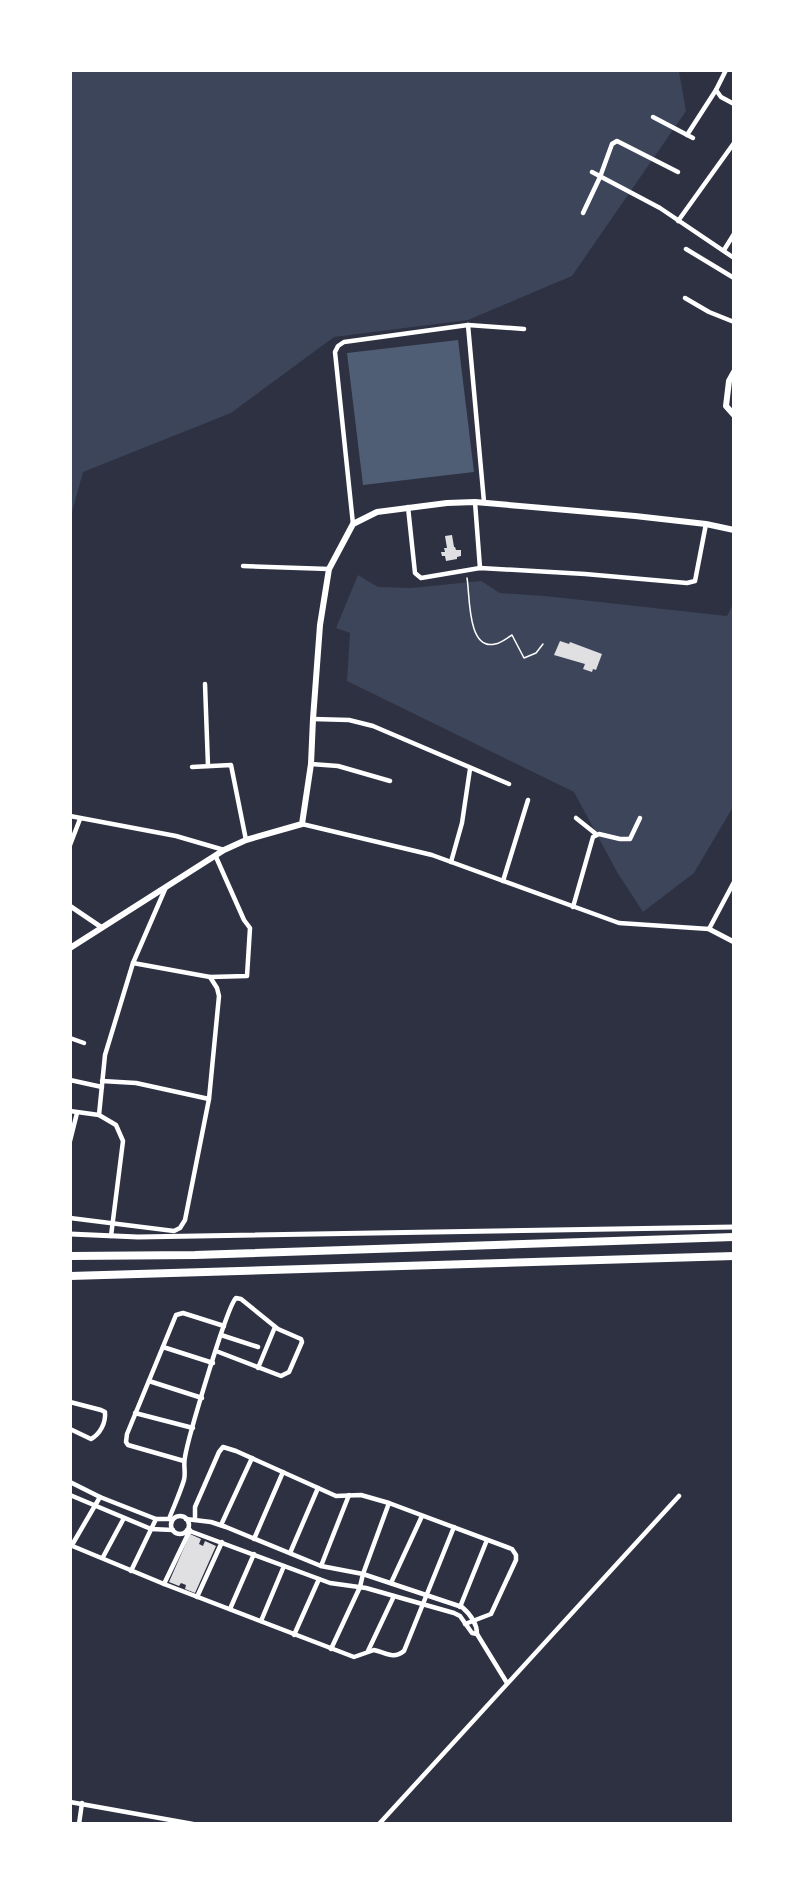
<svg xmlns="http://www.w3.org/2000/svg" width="804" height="1894" font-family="'Fira Sans',sans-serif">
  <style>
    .green { fill: #3c4559 }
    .water { fill: #4f5d75 }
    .building { fill: #e0e0e3 }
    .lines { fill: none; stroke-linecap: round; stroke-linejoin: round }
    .path { stroke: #fff; stroke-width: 1.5 }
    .minor { stroke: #fff; stroke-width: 4.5 }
    .tertiary { stroke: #fff; stroke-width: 5 }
    .secondary { stroke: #fff; stroke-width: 6 }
    .trunk { stroke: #fff; stroke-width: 8 }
  </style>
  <rect width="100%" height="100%" fill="#2d3142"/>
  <!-- green -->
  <g class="green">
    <path d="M71,71H679L686,111L572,276L468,320L334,337L231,413L83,472L71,516Z"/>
    <path d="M358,575L378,587L411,588L481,581L500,593L545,596L727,616L733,604V807L694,873L643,912L617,872L574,792L347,681L350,633L336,628Z"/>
  </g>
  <!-- water -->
  <path class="water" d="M458,340L474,472L363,485L347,353Z"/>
  <!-- building -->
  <g class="building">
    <path d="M452,535L454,547H455L456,550H461V556L457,557V559L446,561L445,556H442L441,552H445L444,548H447L445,536Z"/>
    <path d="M560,641L569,644L570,642L602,654L596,670L593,669L592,672L583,669L585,664L554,655Z"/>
    <path d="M190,1534L201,1539L199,1544L203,1546L205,1541L216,1546L195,1593L185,1589L186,1585L181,1583L179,1586L169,1582Z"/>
  </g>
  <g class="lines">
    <!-- path -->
    <path class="path" d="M467,578C470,594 467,651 495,644C501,643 507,638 512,635L524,658L536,653L543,644"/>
    <!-- minor -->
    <g class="minor">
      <path d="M726,70L716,90L721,97L734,104"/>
      <path d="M653,117L693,138"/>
      <path d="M687,135L716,90"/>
      <path d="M592,172L660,208L734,258"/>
      <path d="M583,213L600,177L612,144L617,141L678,172"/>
      <path d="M678,221L734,143"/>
      <path d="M686,249L734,278"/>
      <path d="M724,250L734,234"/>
      <path d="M685,298L709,312L734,322"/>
      <path d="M468,325L484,502"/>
      <path d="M475,502L480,568"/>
      <path d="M408,507L415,573L421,578L480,568L585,574L687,583L695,581L706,524"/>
      <path d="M353,524L335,352L338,346L344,342L468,325L524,329"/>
      <path d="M243,566L329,569"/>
      <path d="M205,684L208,766"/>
      <path d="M313,719L349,720L373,726L509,784"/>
      <path d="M311,764L338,766L390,781"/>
      <path d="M192,767L231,765L246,840"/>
      <path d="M70,816L176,836L224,850"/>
      <path d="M576,818L596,834"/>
      <path d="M302,824L432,855L619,923L709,929L734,882"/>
      <path d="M70,845L80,819"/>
      <path d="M451,862L462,823L470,769"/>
      <path d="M503,881L528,800"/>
      <path d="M573,907L593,837L599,834L620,839H630L640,818"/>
      <path d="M133,963L210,977L247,976L250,928L244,920L216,857"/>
      <path d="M70,1038L84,1043"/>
      <path d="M70,1080L102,1087"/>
      <path d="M102,1081L136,1083L209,1099"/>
      <path d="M70,1111L99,1115L116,1125L123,1141L111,1236"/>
      <path d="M99,1115L105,1055L133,963L166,887"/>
      <path d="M70,1141L77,1113"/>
      <path d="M70,1218L174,1231L180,1228L185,1220L209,1099L219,996L217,988L210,977"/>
      <path d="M221,1335L258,1347"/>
      <path d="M163,1347L213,1363"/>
      <path d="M258,1368L275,1327"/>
      <path d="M149,1381L202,1398"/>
      <path d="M70,1402L101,1410L105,1412C106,1423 100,1434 91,1439L70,1429"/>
      <path d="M135,1413L193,1428"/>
      <path d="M184,1461L128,1445L126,1442L127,1434L176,1315L183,1313L224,1326"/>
      <path d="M70,1482L100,1497L156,1519H173"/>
      <path d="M70,1495L151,1529L173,1530"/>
      <circle cx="180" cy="1525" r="9"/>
      <path d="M169,1519C174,1506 180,1493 184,1480C186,1472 183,1465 185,1457C188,1438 227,1306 236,1298L241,1299L278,1329L301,1339L302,1342L289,1372L281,1376L216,1351"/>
      <path d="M186,1519L211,1522L226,1527L321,1566L363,1574L462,1607C470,1614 477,1623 477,1634L507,1683"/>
      <path d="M195,1520V1507L219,1452L223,1447L236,1451L336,1496L361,1495L389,1503L512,1549L516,1555V1560L491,1614L465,1624"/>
      <path d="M221,1525L252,1458"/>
      <path d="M187,1530L330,1583L366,1588L454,1613L460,1616L472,1633L477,1634"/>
      <path d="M254,1539L283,1472"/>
      <path d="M70,1545L164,1584L354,1657L374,1650C385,1652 393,1660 404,1651L454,1527"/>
      <path d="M72,1545L100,1497"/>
      <path d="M290,1553L318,1488"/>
      <path d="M103,1557L124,1518"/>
      <path d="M321,1566L349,1495"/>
      <path d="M131,1571L156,1519"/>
      <path d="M391,1583L422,1516"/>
      <path d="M164,1584L190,1530"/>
      <path d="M197,1597L222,1542"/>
      <path d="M460,1607L487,1540"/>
      <path d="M230,1609L254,1554"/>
      <path d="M261,1621L284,1566"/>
      <path d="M294,1635L319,1579"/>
      <path d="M331,1649L360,1587L363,1574L389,1503"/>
      <path d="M368,1651L394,1596"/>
      <path d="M70,1802L193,1824"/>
      <path d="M79,1824L82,1803"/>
      <path d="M379,1824L679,1496"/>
    </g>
    <!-- tertiary -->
    <g class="tertiary">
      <path d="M70,906L101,927"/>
      <path d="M709,929L734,942"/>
      <path d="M70,1234L138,1237L734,1227"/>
    </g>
    <!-- secondary -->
    <g class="secondary">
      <path d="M734,372L729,381L726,406L734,415"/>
      <path d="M70,948L224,850L246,840L302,824L311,764L313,719L320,625L329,569L353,524L377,512L447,503L475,502L635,516L706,524L734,530"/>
    </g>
    <!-- trunk -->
    <g class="trunk">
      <path d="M70,1256L195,1255L734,1237"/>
      <path d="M70,1276L734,1256"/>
    </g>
  </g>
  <!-- border -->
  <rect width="804" height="1894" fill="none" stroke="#ffffff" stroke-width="144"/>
</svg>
